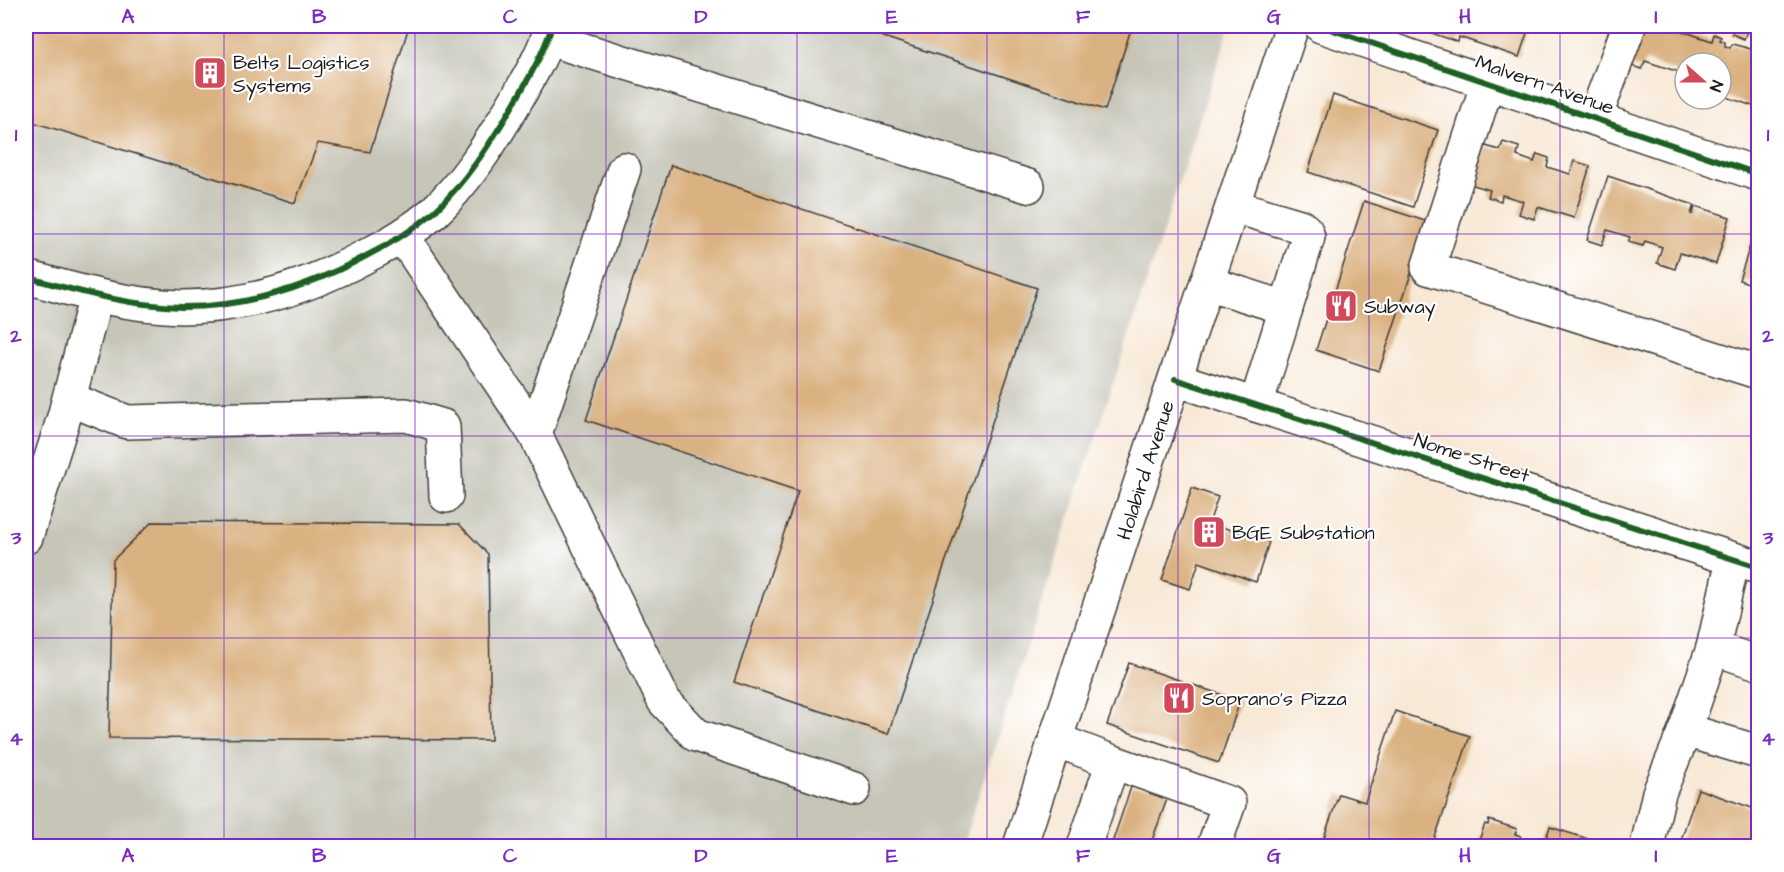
<svg xmlns="http://www.w3.org/2000/svg" width="1784" height="872" font-family="'Architects Daughter',sans-serif">
  <style>
    .industrial { fill: #c6c5b8 }
    .building { fill: #dab180 }
    .lines { fill: none; stroke-linecap: round; stroke-linejoin: round }
    .minor-casing { stroke: #3d3b38; stroke-width: 36 }
    .major-casing { stroke: #3d3b38; stroke-width: 36 }
    .minor { stroke: #fff; stroke-width: 33 }
    .major { stroke: #fff; stroke-width: 33 }
    .cycleway-casing { stroke: #fff; stroke-width: 10 }
    .cycleway { stroke: #1b5e20; stroke-width: 6 }
    .grid { fill: none; stroke: #7b2cbf; stroke-width: 1.5; stroke-opacity: 0.55 }
    .labels { text-anchor: middle; stroke-width: 4.5; stroke-linejoin: round; paint-order: stroke }
    .poi-label { font-size: 20px; fill: #1c1c1c; stroke: #fff; text-anchor: start }
    .street-label { font-size: 20px; fill: #1c1c1c; stroke: #fff }
    .neatline { fill: none; stroke: #7b2cbf; stroke-width: 2 }
    .grid-label { font-size: 20px; text-anchor: middle; font-weight: bold; fill: #7b2cbf }
  </style>
  <rect width="100%" height="100%" fill="#fff"/>
  <filter id="ink" filterUnits="userSpaceOnUse"><feTurbulence type="fractalNoise" baseFrequency=".0167" numOctaves="2"/><feDisplacementMap in="SourceGraphic" scale="12" xChannelSelector="R" yChannelSelector="G"/><feConvolveMatrix kernelMatrix="1 2 1 2 8 2 1 2 1" color-interpolation-filters="sRGB"/></filter>
  <filter id="wash" filterUnits="userSpaceOnUse"><feTurbulence type="fractalNoise" baseFrequency=".008" numOctaves="4" result="noise"/><feDisplacementMap in="SourceGraphic" scale="24" xChannelSelector="R" yChannelSelector="G"/><feGaussianBlur stdDeviation="1.35" result="paint"/><feColorMatrix in="noise" values="0 0 0 0 0 0 0 0 0 0 0 0 0 0 0 0 0 1.4 0 .05"/><feComposite in="paint" operator="in"/></filter>
  <g filter="url(#wash)">
    <rect width="100%" height="100%" fill="#f8e9d7"/>
    <!-- industrial -->
    <path class="industrial" d="M26,26H1230L962,846H26Z"/>
    <g id="blocks">
      <!-- building -->
      <g class="building">
        <path d="M26,26H409L370,152L318,143L295,203L26,120Z"/>
        <path d="M850,26H1132L1105,110Z"/>
        <path d="M1411,26H1515L1528,30L1519,57L1459,37L1458,42Z"/>
        <path d="M1638,26H1667L1712,41L1714,34L1721,37L1720,40L1725,42V46L1730,48L1732,44L1755,50L1754,54L1758,56V108L1721,95V63H1685V74L1645,61L1642,69L1625,64Z"/>
        <path d="M1735,26H1749L1744,39L1732,34Z"/>
        <path d="M1333,95L1438,130L1413,207L1308,172Z"/>
        <path d="M1503,142L1519,147L1517,156L1534,162L1537,154L1549,158L1547,167L1570,174L1574,161L1590,166L1574,218L1538,207L1534,219L1519,214L1523,201L1502,195L1501,201L1488,197L1490,190L1470,184L1482,145L1500,150Z"/>
        <path d="M671,165L1037,288L888,734L734,682L798,491L586,420Z"/>
        <path d="M1608,176L1694,205L1691,214H1693L1695,206L1730,217L1716,264L1680,253L1675,269L1657,263L1662,247L1645,241L1643,246L1628,242L1630,237L1607,230L1602,245L1587,240Z"/>
        <path d="M1364,201L1428,222L1379,371L1316,350Z"/>
        <path d="M1758,221V279L1755,285L1739,280Z"/>
        <path d="M1192,488L1218,497L1209,523L1269,542L1256,582L1199,562L1190,589L1162,580Z"/>
        <path d="M152,522L459,524L488,554L491,740L109,738L113,560Z"/>
        <path d="M1129,663L1240,701L1219,763L1107,725Z"/>
        <path d="M1395,711L1470,736L1432,846H1321L1339,794L1365,802Z"/>
        <path d="M1131,787L1171,788L1150,846H1111Z"/>
        <path d="M1698,789L1758,810V846H1679Z"/>
        <path d="M1489,820L1517,829L1515,834L1521,836L1517,846H1477L1485,824L1488,825Z"/>
        <path d="M1550,827L1588,839L1586,846H1543Z"/>
      </g>
    </g>
  </g>
  <g filter="url(#ink)">
    <use href="#blocks" fill-opacity="0" stroke="#3d3b38" stroke-width="1.5"/>
    <g class="lines">
      <!-- minor casing -->
      <g class="minor-casing">
        <g id="minor">
          <path d="M1321,26L1758,174"/>
          <path d="M548,39L1028,186"/>
          <path d="M1488,82L1428,268L1758,372"/>
          <path d="M1595,118L1629,26"/>
          <path d="M1233,206L1300,226L1306,231L1308,237L1256,405"/>
          <path d="M403,237L535,434L664,701L696,735L854,789"/>
          <path d="M26,277C77,291 128,306 182,307C248,307 311,286 368,255C392,243 413,230 433,213C465,183 490,144 512,107C527,81 543,55 552,26"/>
          <path d="M1207,283L1286,308"/>
          <path d="M1175,379L1758,567"/>
          <path d="M69,399L127,422L406,415L443,426L446,496"/>
          <path d="M535,434L624,169"/>
          <path d="M26,537L64,417L96,296"/>
          <path d="M1713,648L1758,663"/>
          <path d="M1685,730L1713,648L1733,559"/>
          <path d="M1056,740L1113,762L1084,846"/>
          <path d="M1113,762L1229,803L1214,846"/>
          <path d="M1647,846L1659,793L1685,730L1758,752"/>
        </g>
      </g>
      <!-- major casing -->
      <g class="major-casing">
        <path id="major" d="M1020,846L1292,26"/>
      </g>
      <!-- minor -->
      <use href="#minor" class="minor"/>
      <!-- major -->
      <use href="#major" class="major"/>
      <!-- cycleway casing -->
      <g class="cycleway-casing">
        <g id="cycleway">
          <path d="M1321,26L1758,174"/>
          <path d="M26,277C77,291 128,306 182,307C248,307 311,286 368,255C392,243 413,230 433,213C465,183 490,144 512,107C527,81 543,55 552,26"/>
          <path d="M1175,379L1758,567"/>
        </g>
      </g>
      <!-- cycleway -->
      <use href="#cycleway" class="cycleway"/>
    </g>
  </g>
  <!-- grid -->
  <path class="grid" d="M224,26V846M415,26V846M606,26V846M797,26V846M987,26V846M1178,26V846M1369,26V846M1560,26V846M26,234H1758M26,436H1758M26,638H1758"/>
  <!-- icons -->
  <defs>
    <g id="building-square" transform="scale(1.725)"><rect x="-9" y="-9" width="18" height="18" rx="4" fill="#d1495b" stroke="#fff"/><path d="M-4-6H4V6H1V3H-1V6H-4ZM-2.5-4.3h1.7v1.8h-1.7ZM.8-4.3h1.7v1.8H.8ZM-2.5-1h1.7V.8h-1.7ZM.8-1h1.7V.8H.8Z" fill="#fff"/></g>
    <g id="restaurant-square" transform="scale(1.725)"><rect x="-9" y="-9" width="18" height="18" rx="4" fill="#d1495b" stroke="#fff"/><path d="M-5-6h1v4h1v-4h1v4h1v-4h1v5L-1.5 .5V6h-2V.5L-5-1ZM5-6V6H3V1.5H1.5Q1.5-4 5-6Z" fill="#fff"/></g>
  </defs>
  <g fill-rule="evenodd">
    <use href="#building-square" x="210" y="73"/>
    <use href="#restaurant-square" x="1341" y="306"/>
    <use href="#building-square" x="1209" y="532"/>
    <use href="#restaurant-square" x="1179" y="698"/>
  </g>
  <g class="labels">
    <!-- poi labels -->
    <g class="poi-label">
      <text x="233" y="69">Belts Logistics<tspan x="233" dy="23">Systems</tspan></text>
      <text x="1364" y="313">Subway</text>
      <text x="1232" y="539">BGE Substation</text>
      <text x="1202" y="705">Soprano's Pizza</text>
    </g>
    <!-- street labels -->
    <g class="street-label">
      <text transform="translate(1545 84) rotate(19)" y="7">Malvern Avenue</text>
      <text transform="translate(1472 457) rotate(18)" y="7">Nome Street</text>
      <text transform="translate(1145 470) rotate(-72)" y="7">Holabird Avenue</text>
    </g>
  </g>
  <!-- margin -->
  <rect width="1784" height="872" fill="none" stroke="#fff" stroke-width="66"/>
  <!-- north arrow -->
  <g transform="translate(1703 81) rotate(111)"><circle r="28" fill="#ffffff" stroke="#a4a4a4" stroke-width="1.5"/>
  <path d="M0-4.5L10 22L0 15L-10 22Z" fill="#d1495b"/>
  <text y="-9" font-size="16" font-weight="bold" text-anchor="middle" fill="#1c1c1c">N</text>
  </g>
  <rect x="33" y="33" width="1718" height="806" class="neatline"/>
  <g class="grid-label">
    <text x="128" y="23">A</text>
    <text x="319" y="23">B</text>
    <text x="510" y="23">C</text>
    <text x="701" y="23">D</text>
    <text x="892" y="23">E</text>
    <text x="1083" y="23">F</text>
    <text x="1274" y="23">G</text>
    <text x="1465" y="23">H</text>
    <text x="1656" y="23">I</text>
    <text x="16" y="141">1</text>
    <text x="1768" y="141">1</text>
    <text x="16" y="342">2</text>
    <text x="1768" y="342">2</text>
    <text x="16" y="544">3</text>
    <text x="1768" y="544">3</text>
    <text x="16" y="745">4</text>
    <text x="1768" y="745">4</text>
    <text x="128" y="862">A</text>
    <text x="319" y="862">B</text>
    <text x="510" y="862">C</text>
    <text x="701" y="862">D</text>
    <text x="892" y="862">E</text>
    <text x="1083" y="862">F</text>
    <text x="1274" y="862">G</text>
    <text x="1465" y="862">H</text>
    <text x="1656" y="862">I</text>
  </g>
</svg>
